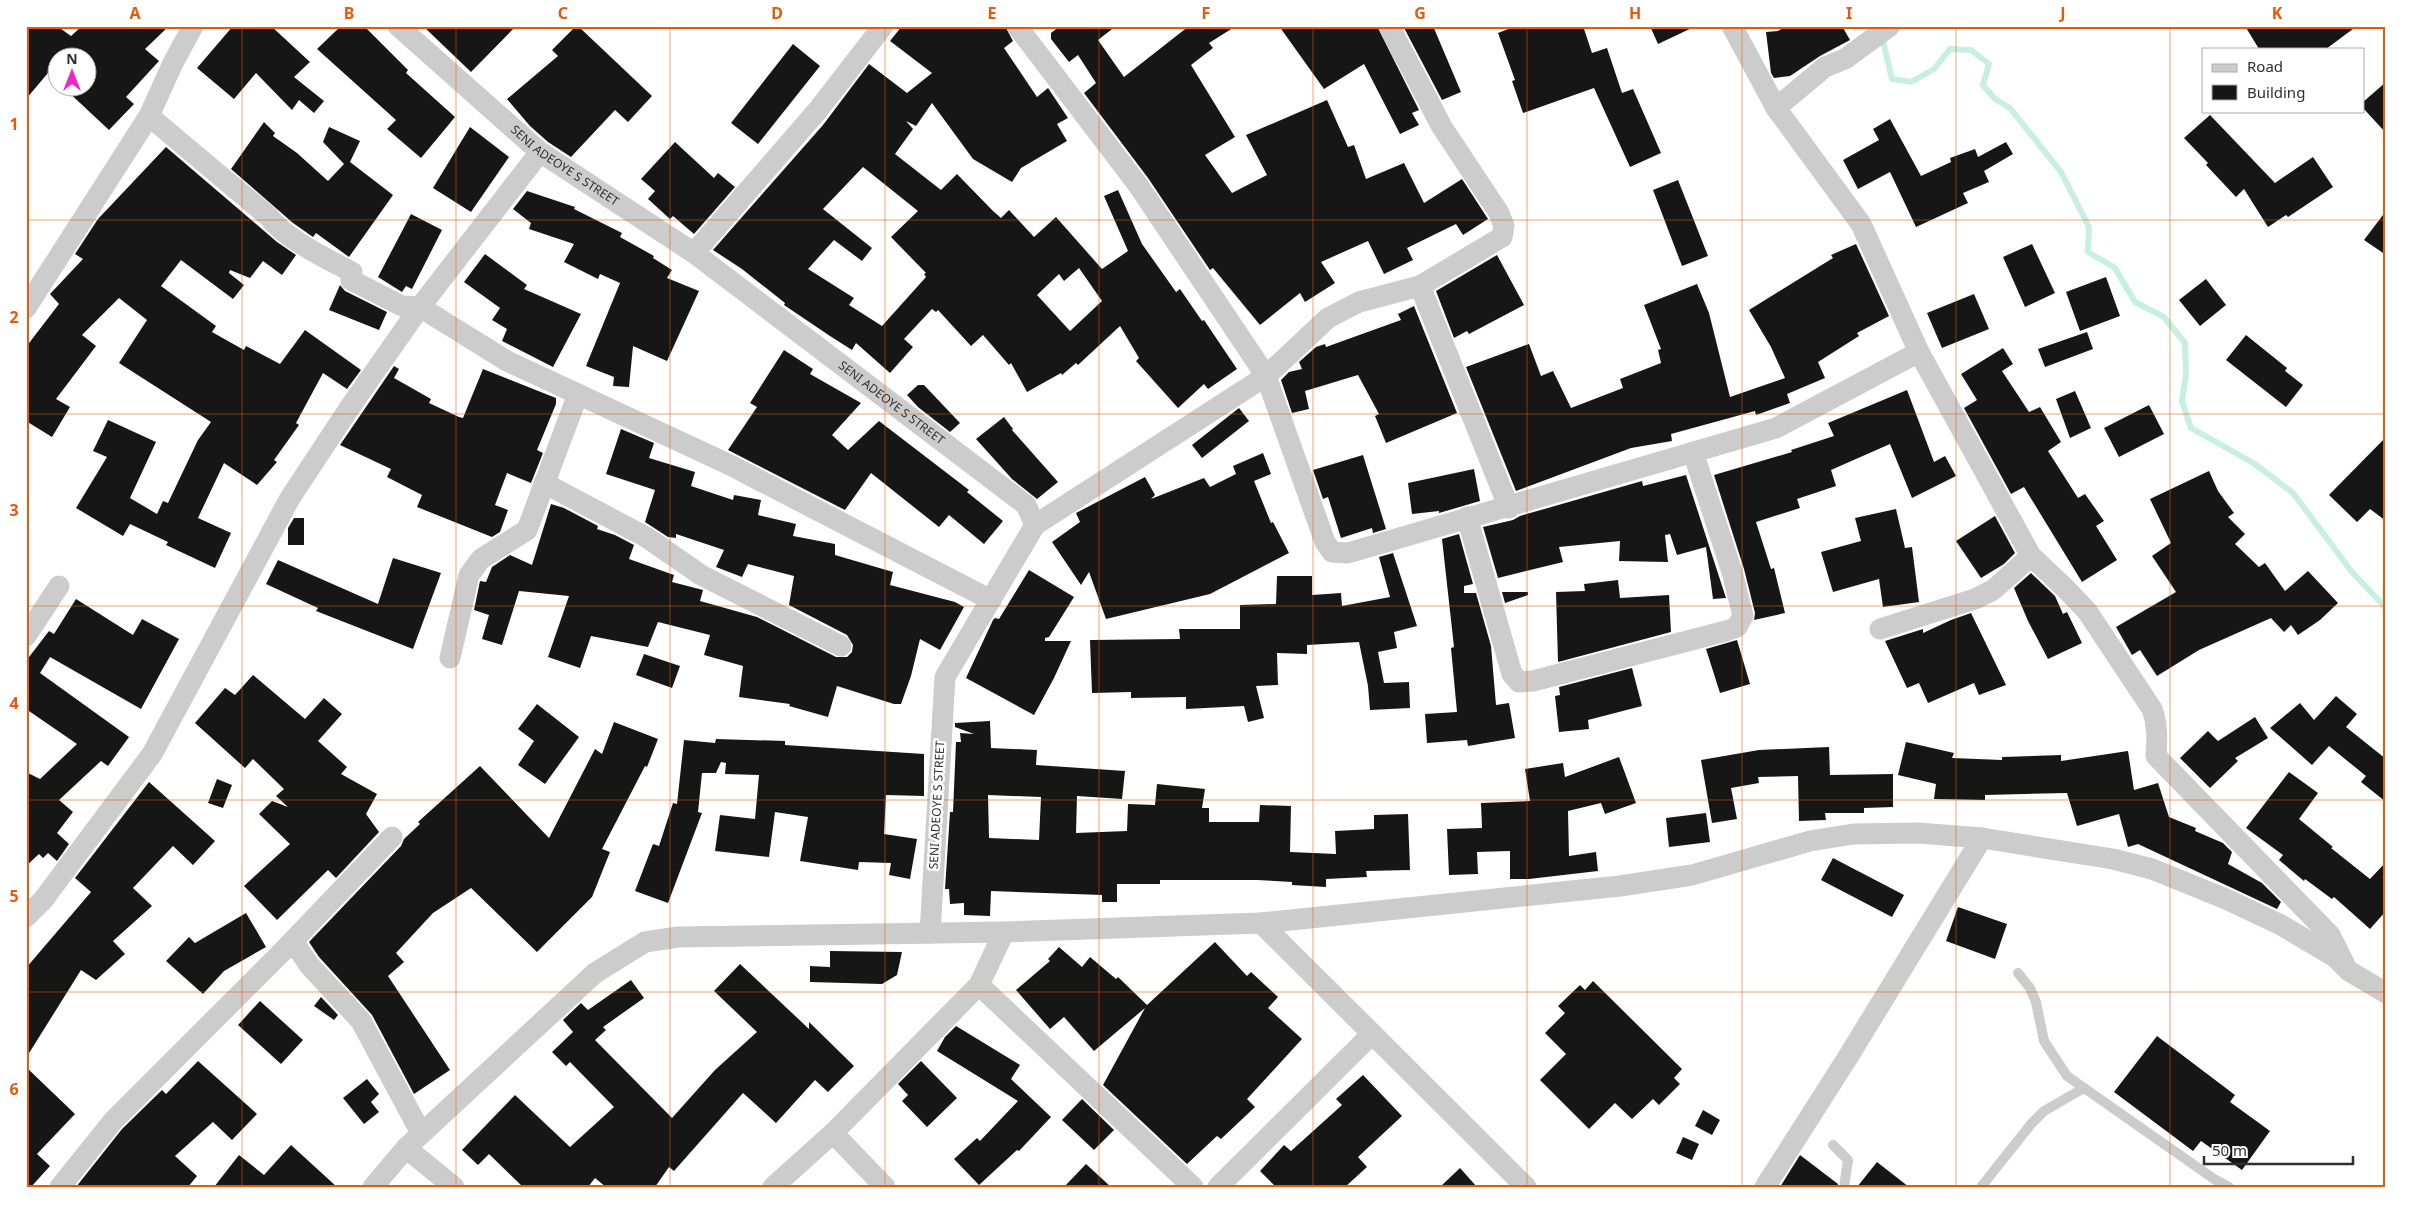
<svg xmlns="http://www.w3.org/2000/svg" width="2412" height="1213" font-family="'Noto Sans',sans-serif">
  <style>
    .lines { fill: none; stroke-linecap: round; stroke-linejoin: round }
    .stream { stroke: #c7efe2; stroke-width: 6 }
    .building { fill: #161616; fill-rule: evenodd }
    .service { stroke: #ccc; stroke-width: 10 }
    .minor { stroke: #ccc; stroke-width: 21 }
    .grid { fill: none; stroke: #e8590c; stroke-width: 1; stroke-opacity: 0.55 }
    .labels { text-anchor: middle; stroke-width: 5; stroke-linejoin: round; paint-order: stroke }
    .street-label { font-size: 12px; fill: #2f2f2f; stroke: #fff }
    .neatline { fill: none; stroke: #e8590c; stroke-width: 2 }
    .grid-label { font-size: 16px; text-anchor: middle; font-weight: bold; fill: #e8590c }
  </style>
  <rect width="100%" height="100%" fill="#fff"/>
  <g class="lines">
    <!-- stream -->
    <path class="stream" d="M1882,37L1892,79L1911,82L1934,69L1950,49L1971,50L1989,64L1983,85L1995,99L2010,108L2061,172L2089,227L2088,252L2115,268L2135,302L2164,317L2185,343L2186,375L2182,401L2191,428L2255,464L2293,493L2352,572L2386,608"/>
  </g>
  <!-- building -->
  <g class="building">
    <path d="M26,26H57L71,36L82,26H169L145,49L159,61L126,97L134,104L109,130L64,88H88V58H58V90L48,73L26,99Z"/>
    <path d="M233,26H271L310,62L294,77L324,101L314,113L299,100L292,110L256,73L234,99L197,68Z"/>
    <path d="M341,26H364L408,70L406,73L455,117L421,158L387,129L396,120L317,49Z"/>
    <path d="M423,26H516L471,72Z"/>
    <path d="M576,26H578L652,96L628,122L615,110L571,157L548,142L530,126L507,99L558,56L552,50Z"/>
    <path d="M902,26H1005L1013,41L1004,48L1037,97L1048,88L1068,118L1057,124L1067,141L1021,168L1012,182L973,159L932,103L916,126L906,121L913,129L895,154L941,190L957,174L993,211L1001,218L1009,210L1034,237L1056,217L1102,269L1128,251L1104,196L1118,190L1142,244L1176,292L1180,289L1202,321L1204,320L1237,369L1208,389L1204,384L1178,408L1136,361L1139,358L1120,326L1078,365L1076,363L1062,375L1061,373L1027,392L1011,363L1009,365L983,335L971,346L938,310L936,312L932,309L904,339L913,347L890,373L856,343L852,350L830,336L784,305L785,303L742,269L713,250L823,125L869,64L907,93L932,73L890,41ZM863,167L918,211L891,237L926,273L924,274L926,277L882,326L849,305L854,298L808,269L834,240L862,261L872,248L823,209ZM1079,268L1102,301L1070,331L1037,295L1059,274L1064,281Z"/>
    <path d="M1060,26H1116L1098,40L1124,77L1189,26H1236L1209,43L1213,48L1191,65L1235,137L1205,155L1232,193L1267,175L1246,135L1327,100L1348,147L1354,145L1366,179L1404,163L1424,203L1462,179L1488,219L1463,235L1456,224L1407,248L1413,260L1384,274L1368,241L1321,262L1335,283L1305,302L1300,293L1260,325L1213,268L1210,270L1148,178L1084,93L1096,83L1078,55L1069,62L1051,39V33Z"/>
    <path d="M1279,26H1377L1419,110L1412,113L1419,125L1400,134L1364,64L1324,89Z"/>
    <path d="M1403,26H1433L1461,92L1442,100Z"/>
    <path d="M1516,26H1583L1592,53L1607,48L1622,93L1633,89L1661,153L1630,167L1594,88L1523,113L1512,81L1515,80L1498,33Z"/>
    <path d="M1650,26H1696L1658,44Z"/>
    <path d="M1786,26H1842L1850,40L1820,56L1790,76L1774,78L1771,73L1766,32L1778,31Z"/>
    <path d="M2245,26H2357L2326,49H2259Z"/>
    <path d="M793,44L820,66L758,144L731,123Z"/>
    <path d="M2386,82V133L2363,108V102Z"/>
    <path d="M2210,115L2275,183L2313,157L2333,187L2288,217L2286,215L2268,227L2244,189L2236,197L2206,165L2208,163L2184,138Z"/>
    <path d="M1890,119L1921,176L1951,162L1950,158L1975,149L1978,157L2006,142L2013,154L1984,171L1989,182L1963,193L1968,203L1916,227L1890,172L1858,189L1843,160L1879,140L1873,129Z"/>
    <path d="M264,122L275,133L273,136L297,153L328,181L344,164L323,142L329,127L360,141L350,162L393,195L349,257L316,233L313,237L293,223L231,169Z"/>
    <path d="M470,127L509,157L471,212L433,188Z"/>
    <path d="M675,142L714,178L718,173L735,187L694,234L673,216L670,219L648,199L655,191L641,179Z"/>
    <path d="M166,147L277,242L296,255L282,275L263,261L250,278L230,270L229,273L244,285L233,299L181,260L161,286L216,326L212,332L244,350L246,346L280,364L305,330L361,370L347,389L323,373L296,423L299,425L274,460L277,462L257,485L224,463L198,518L231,533L215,568L166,545L168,542L130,524L123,536L76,508L107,457L93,451L108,420L156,442L130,498L157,514L163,501L168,503L198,440L211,422L119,363L147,320L119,298L82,335L96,346L56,399L70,407L52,437L26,421V347L59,304L50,294L83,259L75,254L98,219Z"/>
    <path d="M1678,180L1708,256L1682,266L1653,190Z"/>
    <path d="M527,191L575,207L574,209L622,233L620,237L654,256L653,258L672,270L667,278L699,291L667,361L633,346L629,387L613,386L614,377L586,366L620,283L600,274L598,279L564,262L574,244L529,229L531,223L513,209Z"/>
    <path d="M2386,211V255L2364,240Z"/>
    <path d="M411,214L442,230L412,289L406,286L402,292L378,277Z"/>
    <path d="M1856,244L1889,316L1857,333L1859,336L1818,362L1825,378L1787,394L1790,403L1756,415L1755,411L1671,434L1672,441L1631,448L1516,491L1466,367L1529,344L1541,376L1553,371L1571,408L1623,388L1620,379L1661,363L1658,350L1661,349L1644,305L1697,284L1709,313L1730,397L1785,378L1771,347L1749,310L1833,258L1831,255Z"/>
    <path d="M2032,244L2055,293L2025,307L2003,257Z"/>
    <path d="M485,254L527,285L524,289L581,314L553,367L502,341L507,329L492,320L500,308L464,282Z"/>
    <path d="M1497,255L1524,305L1469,334L1467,331L1454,338L1436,291Z"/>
    <path d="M2106,277L2120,316L2080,331L2066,292Z"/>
    <path d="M2206,279L2226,305L2200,326L2179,300Z"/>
    <path d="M340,285L345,291L387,312L379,330L329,310Z"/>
    <path d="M1974,294L1989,329L1942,348L1927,313Z"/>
    <path d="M1414,306L1457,413L1386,443L1375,416L1379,414L1358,375L1305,391L1309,409L1292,413L1281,380L1289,372L1302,369L1299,362L1316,347L1325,344L1326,347L1401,320L1398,314Z"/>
    <path d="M2087,332L2093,349L2045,367L2038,349Z"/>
    <path d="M2246,335L2287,368L2285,371L2303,385L2286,407L2226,360Z"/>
    <path d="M2003,348L2013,364L2002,371L2029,412L2040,407L2061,442L2048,451L2078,498L2085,494L2104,521L2096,526L2117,560L2082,582L2024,487L2011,494L1964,408L1977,400L1961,374Z"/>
    <path d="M784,350L813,369L810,374L861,403L832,435L848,450L879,421L969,490L967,492L1003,521L984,544L949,515L939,527L871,473L845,510L728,450L757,407L750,403Z"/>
    <path d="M394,366L399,369L394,378L431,399L429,403L459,417L463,418L483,369L556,398V404L537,450L543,453L531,483L507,473L495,505L508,510L500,532L492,537L417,507L422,495L387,477L391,469L340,445Z"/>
    <path d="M918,385H924L960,423L950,432L918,407L907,395Z"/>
    <path d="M1907,390L1934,462L1945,456L1956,476L1912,498L1890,444L1831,470L1836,486L1797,499L1800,508L1756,522L1771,569L1774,568L1785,613L1754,620L1755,613L1744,569L1714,475L1792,452L1791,450L1834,436L1828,423Z"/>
    <path d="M2075,391L2091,428L2070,438L2056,399Z"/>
    <path d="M2149,405L2164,434L2119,457L2104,428Z"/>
    <path d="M1239,408L1249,421L1202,458L1192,445Z"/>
    <path d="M1004,417L1013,429L1012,430L1058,482L1037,499L1012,479L976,439Z"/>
    <path d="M621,429L654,443L649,458L695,472L691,486L733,500L734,495L761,500L758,515L796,524L793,536L835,544V555L893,572L890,585L955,602L964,607L940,650L920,639L911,676L901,704H894L837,686L828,717L789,706L790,704L739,697L743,666L704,655L710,635L658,622L648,647L591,636L580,668L548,657L569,596L519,591L502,645L482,639L489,615L474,610L480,581L486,582L492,567L510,555L532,565L551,504L564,508L598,526L597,529L615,535L634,545L629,559L674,575L672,582L703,590L700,601L757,617L836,657H847L852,652L853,645L847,635L789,605L794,576L748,564L742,577L716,567L724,550L676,534V538L668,537L645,522L655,490L606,474Z"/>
    <path d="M2386,437V521L2370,509L2357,522L2329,495Z"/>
    <path d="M1263,453L1271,474L1254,481L1271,523L1273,522L1289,553L1210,594L1106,619L1089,572L1081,585L1052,542L1080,522L1076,513L1145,477L1155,495L1151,499L1204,478L1210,487L1236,474L1233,466Z"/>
    <path d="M1363,455L1386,529L1373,533L1372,528L1341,538L1328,497L1323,499L1313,470Z"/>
    <path d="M1474,469L1480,501L1439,513V511L1412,514L1408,483Z"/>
    <path d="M2209,471L2218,491L2234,513L2228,517L2245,534L2235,544L2259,567L2265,563L2285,591L2308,571L2338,603L2320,620L2298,635L2291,625L2284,632L2271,618L2199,650L2157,676L2140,650L2132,655L2116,627L2176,592L2152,556L2171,543L2150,499Z"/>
    <path d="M1686,475L1726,598L1713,599L1706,547L1677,555L1670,534L1665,535L1668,562L1619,561L1620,541L1559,547L1563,562L1498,578L1483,527L1513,520L1520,516L1642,481L1643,486Z"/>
    <path d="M1896,509L1905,548L1912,547L1919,602L1883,607L1879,579L1833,592L1821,552L1861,541L1855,518Z"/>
    <path d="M1995,516L2015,553L2004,564L1981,578L1956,541Z"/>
    <path d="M294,518H304V545H288V528Z"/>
    <path d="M1459,534L1473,584L1464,586V593H1476L1491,646L1496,705L1509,703L1515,738L1468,746L1467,740L1427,743L1425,714L1457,712L1451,648L1454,647L1442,539Z"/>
    <path d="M1393,553L1417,626L1394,632L1397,648L1378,652L1384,683L1409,682L1410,708L1370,710L1368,686L1359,642L1307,645V654L1277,653L1278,685L1256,686L1264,718L1248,722L1244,706L1186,709V697L1131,698V692L1092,693L1090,640L1180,639L1179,629H1240V605L1276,604L1277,576H1312V595L1341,593L1342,606L1390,597L1379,557Z"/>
    <path d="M393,558L441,573L413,649L316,611L318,608L266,584L278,560L378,604Z"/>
    <path d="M1029,570L1074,597L1049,637L1045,638V641H1071L1054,678L1034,715L966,678L993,620L995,618L999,619Z"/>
    <path d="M2031,573L2055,596L2063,614L2067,612L2082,643L2048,659L2028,621L2014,588Z"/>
    <path d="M1618,580L1620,598L1669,595L1671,632L1558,662L1556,592L1585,591L1584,584Z"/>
    <path d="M1502,592H1528V595L1505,603Z"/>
    <path d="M76,599L133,635L142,619L179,639L141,709L50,657L40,673L129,737L108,766L101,761L59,800L73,812L57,833L69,844L57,861L48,853L43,858L39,854L26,866V772L40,779L77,744L26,709V661L49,631L54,634Z"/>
    <path d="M1971,613L2006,685L1979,695L1974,683L1928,703L1919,683L1907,688L1885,641L1923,629V633L1951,620Z"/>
    <path d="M1737,640L1750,684L1720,693L1706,649Z"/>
    <path d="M644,654L680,666L672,688L636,675Z"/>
    <path d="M1632,668L1642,706L1588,720L1589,729L1559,732L1555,696L1560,695L1559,687Z"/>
    <path d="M253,675L305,719L324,698L342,714L318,741L347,767L341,774L377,794L366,814L379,832L336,878L328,870L277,920L244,886L290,844L259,814L272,801L288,807L276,796L284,789L253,759L245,768L195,723L225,688L235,695Z"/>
    <path d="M2336,696L2357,714L2346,727L2386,759V802L2361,782L2366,776L2329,746L2312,765L2270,728L2300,703L2314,720Z"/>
    <path d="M537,704L579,737L545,784L518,765L534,741L518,729Z"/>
    <path d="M2255,717L2268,738L2235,758L2238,761L2210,788L2180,758L2208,731L2218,741Z"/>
    <path d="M990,721L991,748L1037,750L1036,765L1125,771L1122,799L1077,796L1076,833L1127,831L1128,804L1155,805L1157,784L1205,789L1202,808H1209V822H1259L1260,805L1291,806L1290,852L1336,854L1335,831L1374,829V815L1408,814L1410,870L1366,871L1367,877L1326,879V887L1292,885V882L1257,880H1160V884H1117V902H1102V895L991,891L990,916L964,915V903L950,904L949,889H945L950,812H953L956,742H961L960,733L974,734L955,727V723ZM988,795L1041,797L1039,840L989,838Z"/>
    <path d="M614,722L658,739L647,767L645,766L602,849L610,852L592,897L537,952L471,888L433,913L396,953L404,962L388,976L450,1070L414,1094L372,1015L319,957L309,942L401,846L404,839L420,824L418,822L480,766L549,838L595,749L602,754Z"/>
    <path d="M716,739L785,741V745L924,754V796L886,795L884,834L917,839L910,879L889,875L891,863L859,862L858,870L800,861L808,817L775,812L769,857L715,851L720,815L755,819L759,775L725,774L726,763L721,762L716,773H702L698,812L702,813L668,903L635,891L653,844L659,846L673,803L677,804L684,740L715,743Z"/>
    <path d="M1906,742L1954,753L1952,758L2002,760V757L2061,755V761L2128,751L2134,790L2158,783L2169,817L2196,828L2195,831L2223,843L2232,852L2228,864L2262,883L2281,902L2277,909L2138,844L2128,847L2119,814L2077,826L2067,793L1985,795V800L1934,799L1936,784L1898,775Z"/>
    <path d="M1829,747L1830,775L1893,774V807L1864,808V813H1825L1826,820L1799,821L1798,776L1758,777L1759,783L1731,788L1737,819L1712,823L1701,760L1759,750Z"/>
    <path d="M1619,757L1636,803L1605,814L1601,803L1568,811L1569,856L1596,852L1598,871L1529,879H1510V851L1477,852L1478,874L1449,875L1447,829L1482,828L1481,803L1530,801L1525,769L1563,763L1565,777Z"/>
    <path d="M2289,772L2318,793L2299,819L2333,847L2331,848L2370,879L2386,862V911L2370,929L2334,897L2332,899L2305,879L2304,881L2279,860L2283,855L2246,828Z"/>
    <path d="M217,779L232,785L223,808L208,803Z"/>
    <path d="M149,782L215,841L193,865L173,846L133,888L152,906L113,941L125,954L96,980L81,970L26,1058V968L91,892L75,878Z"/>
    <path d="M1706,813L1710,842L1669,847L1666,818Z"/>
    <path d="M1833,858L1904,895L1892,917L1821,880Z"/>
    <path d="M1958,907L2007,924L1995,959L1946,941Z"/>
    <path d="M246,913L266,947L224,971L203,994L166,961L189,937L195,943Z"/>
    <path d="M1215,942L1247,976L1251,972L1278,997L1268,1008L1302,1039L1247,1099L1255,1107L1221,1139L1217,1136L1187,1164L1103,1085L1145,1008L1094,1051L1064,1017L1050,1029L1016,990L1050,961L1048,959L1059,947L1082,967L1090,957L1116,979L1118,977L1147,1005Z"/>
    <path d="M830,951L902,952L897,975L882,984L810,982V966L830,967Z"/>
    <path d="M740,964L809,1029V1022L854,1066L828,1092L815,1080L776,1123L743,1093L674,1171L669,1167L655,1187H606L595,1178L588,1187H523L489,1154L478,1165L462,1150L515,1095L570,1147L614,1107L570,1062L566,1066L552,1052L573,1032L563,1020L581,1003L588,1010L631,980L644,998L603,1027L606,1030L595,1040L672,1118L715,1070L757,1032L714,991Z"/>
    <path d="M1593,981L1682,1069L1674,1078L1680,1084L1659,1105L1653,1099L1632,1119L1615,1103L1589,1129L1540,1080L1566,1054L1545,1033L1565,1013L1558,1006L1580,985L1585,990Z"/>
    <path d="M321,997L338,1015L334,1020L314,1006Z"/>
    <path d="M260,1001L303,1040L281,1064L238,1025Z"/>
    <path d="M956,1026L1020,1065L1011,1079L1051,1117L1019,1151L1017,1150L979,1185L954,1159L977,1138L980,1141L1018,1101L937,1051L945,1037Z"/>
    <path d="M2157,1036L2235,1095L2230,1102L2270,1131L2242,1170L2201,1141L2193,1151L2114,1092Z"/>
    <path d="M198,1061L257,1114L232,1140L213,1122L175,1156L197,1176L188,1187H76L122,1129L162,1090L166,1094Z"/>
    <path d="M921,1061L957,1098L927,1127L902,1101L908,1095L898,1084Z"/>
    <path d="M26,1067L75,1114L37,1154L50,1166L31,1187H26Z"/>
    <path d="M1363,1075L1402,1116L1358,1157L1367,1167L1345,1187H1276L1260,1171L1284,1145L1291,1151L1342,1105L1336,1099Z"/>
    <path d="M367,1079L379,1094L371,1102L379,1112L364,1124L343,1098Z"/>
    <path d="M1082,1099L1114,1130L1094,1150L1062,1120Z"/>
    <path d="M1703,1110L1720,1120L1712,1135L1695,1126Z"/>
    <path d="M1683,1137L1699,1144L1692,1160L1676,1153Z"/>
    <path d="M291,1145L337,1187H214L239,1155L264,1175Z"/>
    <path d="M1800,1155L1838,1184L1837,1187H1780Z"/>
    <path d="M1877,1162L1909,1187H1857Z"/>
    <path d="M1086,1164L1111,1187H1064Z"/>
    <path d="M1460,1168L1477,1187H1440Z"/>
  </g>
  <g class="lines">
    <!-- service -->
    <g class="service">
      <path d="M2018,973L2030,988L2036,1002L2044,1041L2067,1076L2214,1179L2229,1187"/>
      <path d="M1833,1145L1848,1160L1844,1187"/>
      <path d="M1981,1187L2031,1124L2044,1111L2084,1088"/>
    </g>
    <!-- minor -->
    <g class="minor">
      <path id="s1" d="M398,26L540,152L694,253L1026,505L1035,525L945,677L930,933"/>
      <path d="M1017,26L1138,185L1266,376L1325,542L1332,552L1348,553L1776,428L1919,352"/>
      <path d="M1732,26L1776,108L1861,224L1919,352L2031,556L2066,589L2087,611L2152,709C2158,725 2157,739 2156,756L2330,935L2344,963"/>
      <path d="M1776,108L1825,67L1845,59L1890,26"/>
      <path d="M149,116L268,216C285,239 327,259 352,272L351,280L402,306L420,307L507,361L730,465L991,600"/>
      <path d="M694,253L818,110L883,26"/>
      <path d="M1420,286L1509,508"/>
      <path d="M26,308L149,116L173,63L193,26"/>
      <path d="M544,483L646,537L701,575L841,646"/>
      <path d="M1467,517L1512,674L1519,682L1533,681L1726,631L1737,627L1743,616L1732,572L1693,452"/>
      <path d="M1035,525L1266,376L1328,318L1359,302L1420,286L1502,237L1504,226L1499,213L1442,127L1389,26"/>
      <path d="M1880,629L1975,599L1993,590L2031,556"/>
      <path d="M26,636L59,586"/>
      <path d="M450,658L469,575L481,559L527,530L578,394"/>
      <path d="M26,917L43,900L152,754L290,498L350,407L420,307L540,152"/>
      <path d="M1261,923L1620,886L1692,875L1810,841L1853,834L1918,833L1982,838L2113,859L2152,869L2226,899L2281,925L2335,957L2349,971L2386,993"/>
      <path d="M286,948L392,837"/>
      <path d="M979,985L1193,1187"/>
      <path d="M833,1133L885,1187"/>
      <path d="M406,1148L454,1187"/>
      <path d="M60,1187L113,1121L286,948L297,947L309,965L361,1021L421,1133"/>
      <path d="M373,1187L406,1148L595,973L645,942L678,937L1004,932L1261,923L1526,1187"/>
      <path d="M773,1187L833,1133L979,985L1004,932"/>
      <path d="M1218,1187L1372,1034"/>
      <path d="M1765,1187L1848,1057L1982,838"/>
    </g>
  </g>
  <!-- grid -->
  <path class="grid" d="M242,26V1187M456,26V1187M670,26V1187M885,26V1187M1099,26V1187M1313,26V1187M1527,26V1187M1742,26V1187M1956,26V1187M2170,26V1187M26,220H2386M26,414H2386M26,606H2386M26,800H2386M26,992H2386"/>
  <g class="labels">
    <!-- street labels -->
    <g class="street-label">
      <text dy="4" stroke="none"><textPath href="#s1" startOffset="218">SENI ADEOYE S STREET</textPath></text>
      <text dy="4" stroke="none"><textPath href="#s1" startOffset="622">SENI ADEOYE S STREET</textPath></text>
      <text transform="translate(937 805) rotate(-87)" y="4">SENI ADEOYE S STREET</text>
    </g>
  </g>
  <!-- border -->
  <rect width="2412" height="1213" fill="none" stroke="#ffffff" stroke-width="55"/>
  <!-- legend -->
  <rect x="2202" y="48" width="162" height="65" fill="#ffffff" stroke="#acacac"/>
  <rect x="2212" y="64" width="25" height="8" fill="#cccccc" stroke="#acacac"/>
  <text x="2247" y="72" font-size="15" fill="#2f2f2f">Road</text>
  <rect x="2212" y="85" width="25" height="15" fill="#161616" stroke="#acacac"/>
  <text x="2247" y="98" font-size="15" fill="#2f2f2f">Building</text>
  <!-- north arrow -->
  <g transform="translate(72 72)"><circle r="24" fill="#ffffff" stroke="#acacac"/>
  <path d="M0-4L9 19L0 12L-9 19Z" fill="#f225c6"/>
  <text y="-8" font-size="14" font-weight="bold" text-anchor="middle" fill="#2f2f2f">N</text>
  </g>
  <!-- scale -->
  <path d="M2204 1156v8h149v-8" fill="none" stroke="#2f2f2f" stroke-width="2.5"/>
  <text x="2212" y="1156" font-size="15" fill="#2f2f2f" stroke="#ffffff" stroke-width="4" paint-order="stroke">50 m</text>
  <rect x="28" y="28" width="2356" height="1158" class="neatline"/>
  <g class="grid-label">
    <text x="135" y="19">A</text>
    <text x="349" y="19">B</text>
    <text x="563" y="19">C</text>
    <text x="777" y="19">D</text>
    <text x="992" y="19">E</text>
    <text x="1206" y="19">F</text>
    <text x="1420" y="19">G</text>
    <text x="1635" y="19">H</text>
    <text x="1849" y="19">I</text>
    <text x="2063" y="19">J</text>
    <text x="2277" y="19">K</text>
    <text x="14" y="130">1</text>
    <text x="14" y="323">2</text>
    <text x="14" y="516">3</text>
    <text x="14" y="709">4</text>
    <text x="14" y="902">5</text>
    <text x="14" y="1095">6</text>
  </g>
</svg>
